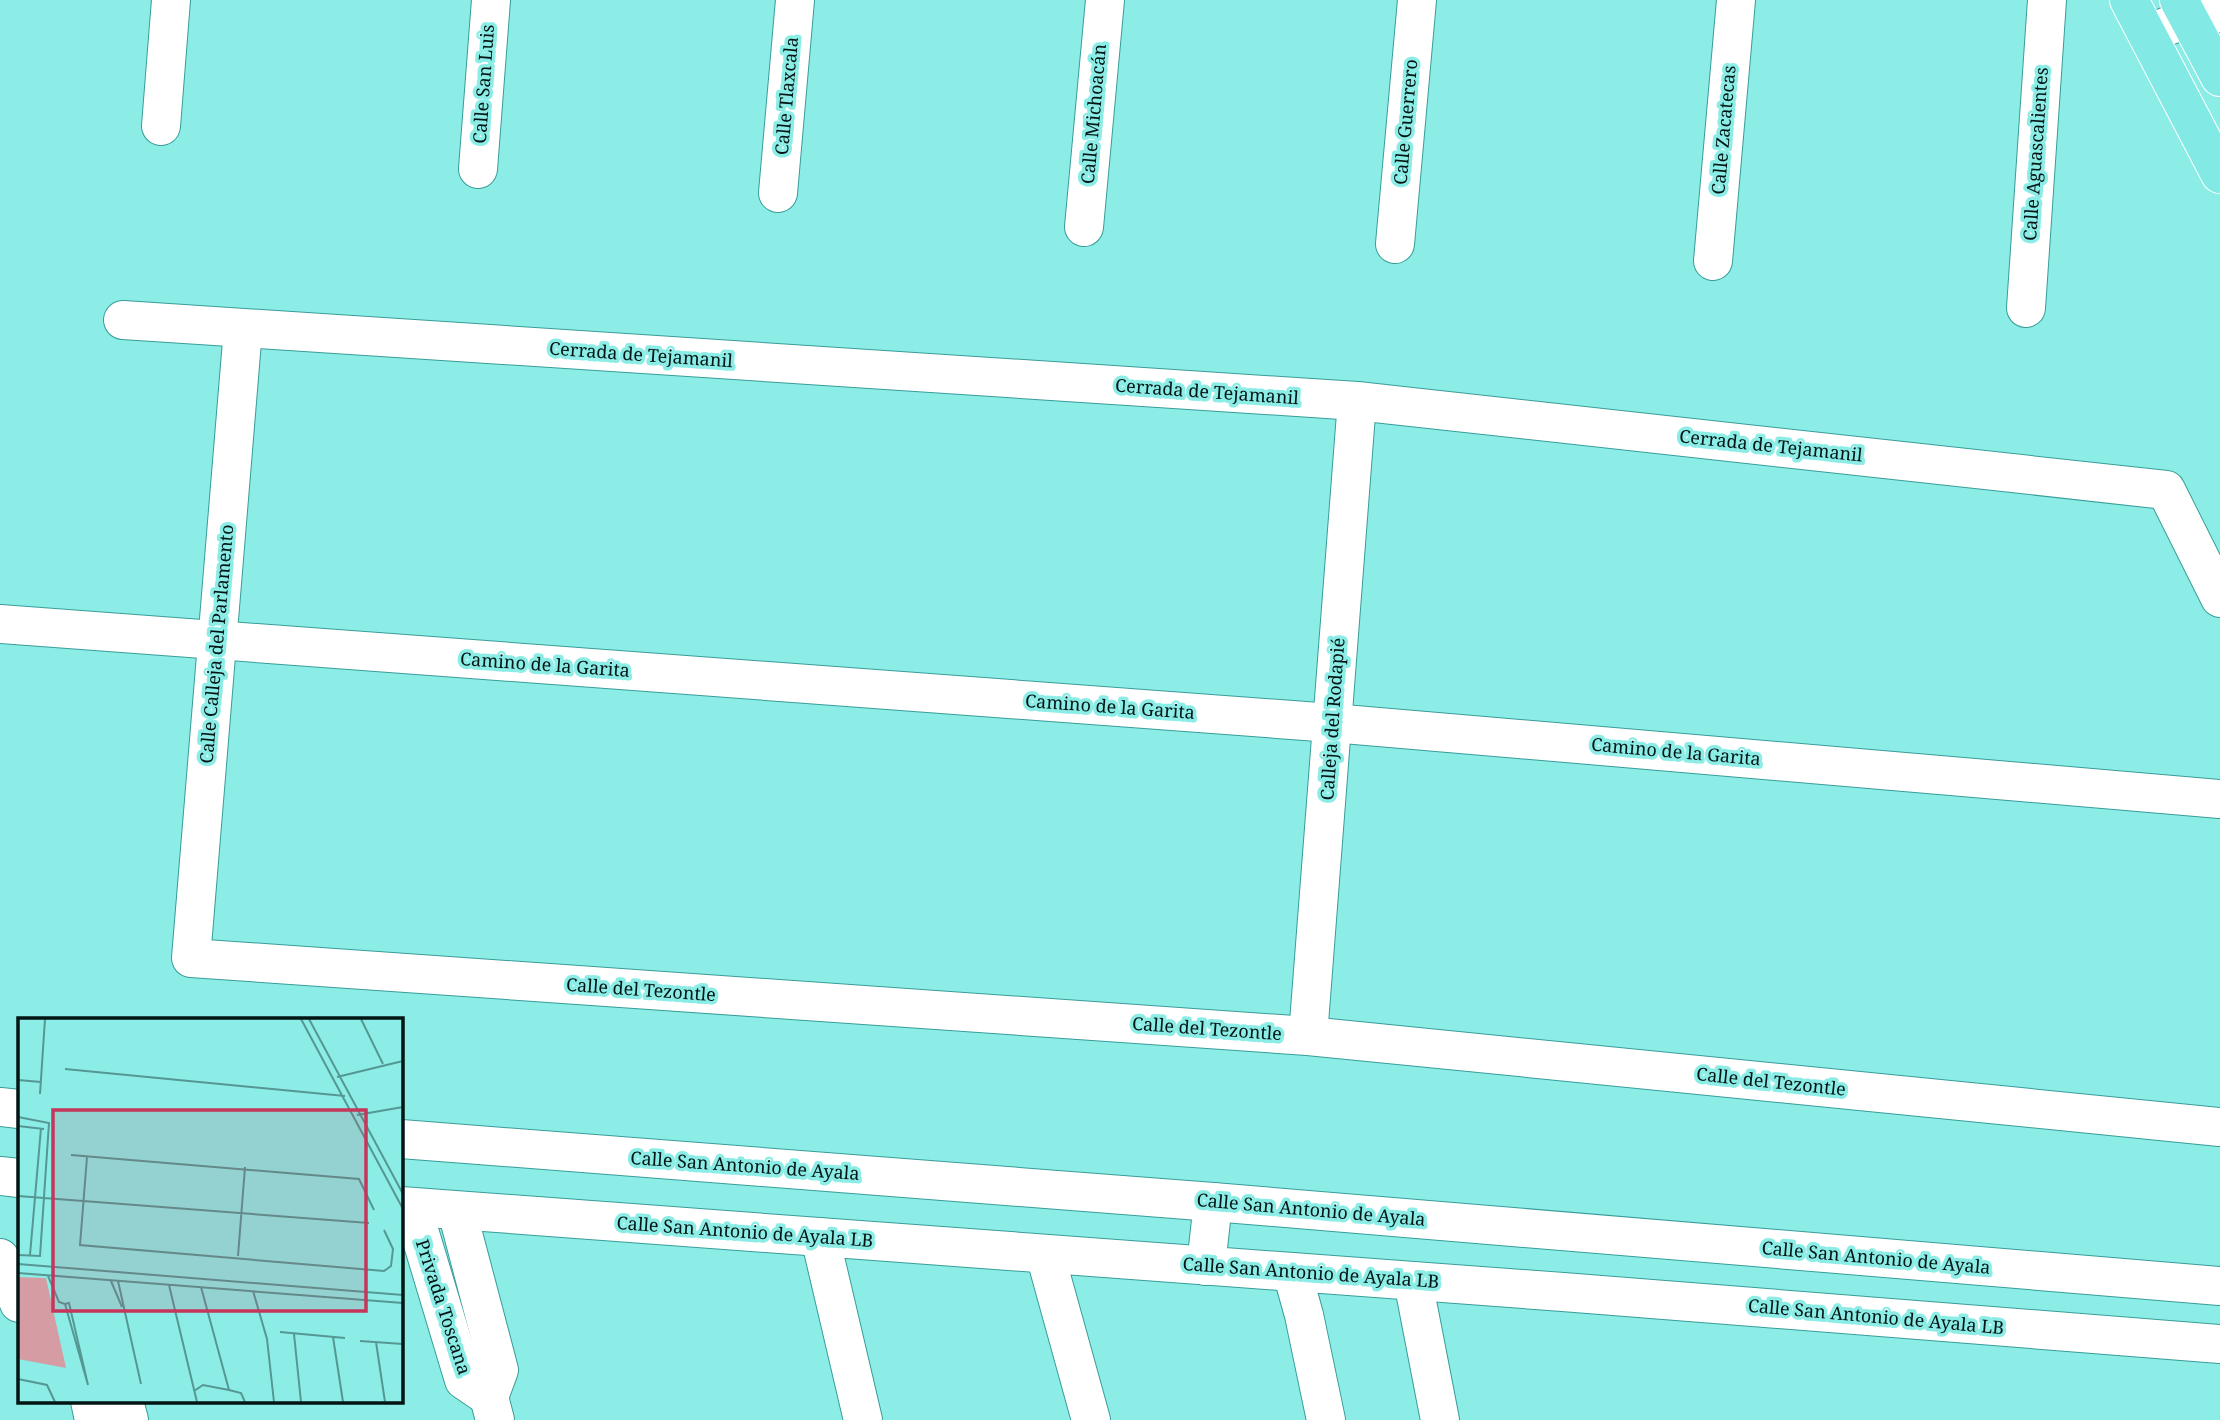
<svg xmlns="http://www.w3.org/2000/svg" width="2220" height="1420" font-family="'Noto Serif',serif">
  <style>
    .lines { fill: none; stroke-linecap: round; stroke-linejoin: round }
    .minor-casing { stroke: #389d98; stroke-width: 40 }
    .major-casing { stroke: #fff; stroke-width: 40 }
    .minor { stroke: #fff; stroke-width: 38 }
    .major { stroke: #83e9e4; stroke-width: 38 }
    .labels { text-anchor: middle; stroke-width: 7; stroke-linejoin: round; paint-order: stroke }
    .street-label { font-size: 18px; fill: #021514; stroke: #8cede7 }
    .inset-road { fill: none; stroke: #559793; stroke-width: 2 }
    .view { fill: #c5365a; fill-opacity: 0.15; stroke: #c5365a; stroke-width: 3.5 }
    .inset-edge { fill: none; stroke: #021514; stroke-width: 3.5 }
  </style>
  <rect width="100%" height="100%" fill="#8cede7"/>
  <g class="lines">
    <!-- minor casing -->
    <g class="minor-casing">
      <g id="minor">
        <path d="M2147,34L2189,18L2220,13"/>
        <path d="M161,126L171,0"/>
        <path d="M478,169L491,0"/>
        <path d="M778,193L795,0"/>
        <path d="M1084,227L1105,0"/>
        <path d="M1395,244L1417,0"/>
        <path d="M1713,261L1736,0"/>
        <path d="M2026,308L2047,0"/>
        <path d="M123,320L1357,401L2166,490L2220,598"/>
        <path d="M243,329L191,958L1308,1036L2220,1127"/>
        <path d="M0,624L1332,723L2220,799"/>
        <path d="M1308,1036L1357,401"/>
        <path d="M0,1107L19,1109"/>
        <path d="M401,1139L1213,1202L2220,1286"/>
        <path d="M0,1176L19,1178"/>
        <path d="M401,1206L1563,1292L2220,1344"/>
        <path d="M412,1207L464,1380L489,1397"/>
        <path d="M457,1211L499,1370L489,1397L495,1420"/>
        <path d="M820,1237L863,1420"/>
        <path d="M1045,1254L1091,1420"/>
        <path d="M0,1258L19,1303"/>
        <path d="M1206,1266L1213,1202"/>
        <path d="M1292,1272L1304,1315L1326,1420"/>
        <path d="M1413,1281L1440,1420"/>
        <path d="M90,1401L94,1420"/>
        <path d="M124,1401L129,1420"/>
      </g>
    </g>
    <!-- major casing -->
    <g class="major-casing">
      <g id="major">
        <path d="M2129,0L2220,174"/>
        <path d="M2179,0L2220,77"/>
      </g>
    </g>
    <!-- minor -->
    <use href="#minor" class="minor"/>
    <!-- major -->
    <use href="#major" class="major"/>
  </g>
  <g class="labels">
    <!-- street labels -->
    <g class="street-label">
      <text transform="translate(484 84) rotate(-86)" y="6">Calle San Luis</text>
      <text transform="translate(787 96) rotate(-85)" y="6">Calle Tlaxcala</text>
      <text transform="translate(1094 114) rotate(-85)" y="6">Calle Michoacán</text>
      <text transform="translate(1406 122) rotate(-85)" y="6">Calle Guerrero</text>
      <text transform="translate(1724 130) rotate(-85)" y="6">Calle Zacatecas</text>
      <text transform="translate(2036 154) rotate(-86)" y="6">Calle Aguascalientes</text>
      <text transform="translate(641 355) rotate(4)" y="6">Cerrada de Tejamanil</text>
      <text transform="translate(1207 392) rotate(4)" y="6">Cerrada de Tejamanil</text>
      <text transform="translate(1771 446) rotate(6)" y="6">Cerrada de Tejamanil</text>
      <text transform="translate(217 644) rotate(-85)" y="6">Calle Calleja del Parlamento</text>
      <text transform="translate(545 665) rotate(4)" y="6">Camino de la Garita</text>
      <text transform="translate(1110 707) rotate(4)" y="6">Camino de la Garita</text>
      <text transform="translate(1333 719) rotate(-86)" y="6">Calleja del Rodapié</text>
      <text transform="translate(1676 752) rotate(5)" y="6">Camino de la Garita</text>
      <text transform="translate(641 990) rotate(4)" y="6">Calle del Tezontle</text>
      <text transform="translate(1207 1029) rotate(4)" y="6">Calle del Tezontle</text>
      <text transform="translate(1771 1082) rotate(6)" y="6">Calle del Tezontle</text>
      <text transform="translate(745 1166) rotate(4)" y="6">Calle San Antonio de Ayala</text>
      <text transform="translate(1311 1210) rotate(5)" y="6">Calle San Antonio de Ayala</text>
      <text transform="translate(745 1232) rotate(4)" y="6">Calle San Antonio de Ayala LB</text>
      <text transform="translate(1876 1258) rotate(5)" y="6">Calle San Antonio de Ayala</text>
      <text transform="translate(1311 1273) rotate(4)" y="6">Calle San Antonio de Ayala LB</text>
      <text transform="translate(443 1307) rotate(72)" y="6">Privada Toscana</text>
      <text transform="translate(1876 1317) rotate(5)" y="6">Calle San Antonio de Ayala LB</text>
    </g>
  </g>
  <!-- overview -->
  <g transform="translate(18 1018)">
    <rect width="385" height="385" fill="#8cede7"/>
    <path d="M0,259L28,260L48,350L0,341Z" fill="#d59ca3"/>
    <path class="inset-road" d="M283,1L385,191M291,1L385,176M343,1L365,46M47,51L327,78M319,59L385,43M0,62L23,64M22,76L27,1M339,97L385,89M0,99L31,105L22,238L0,237M0,108L26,111M53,137L341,161L356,192M69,139L62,227L366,253L373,248L375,231L366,212M0,178L351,205M12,237L23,110M220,238L227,149M0,246L385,277M0,255L385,285M30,258L41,284L47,286L70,367M93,263L104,289M100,263L123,366M151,267L179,384M183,269L211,372M235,273L249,321L256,384M47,286L51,285L70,367M262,314L327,320M276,316L283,384M315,319L325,384M342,323L385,326M358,324L367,384M0,361L29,367L37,384M176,373L185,367L211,372L223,375L227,384"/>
    <path class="view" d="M35,92H348V293H35Z"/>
    <rect width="385" height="385" class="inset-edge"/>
  </g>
</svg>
